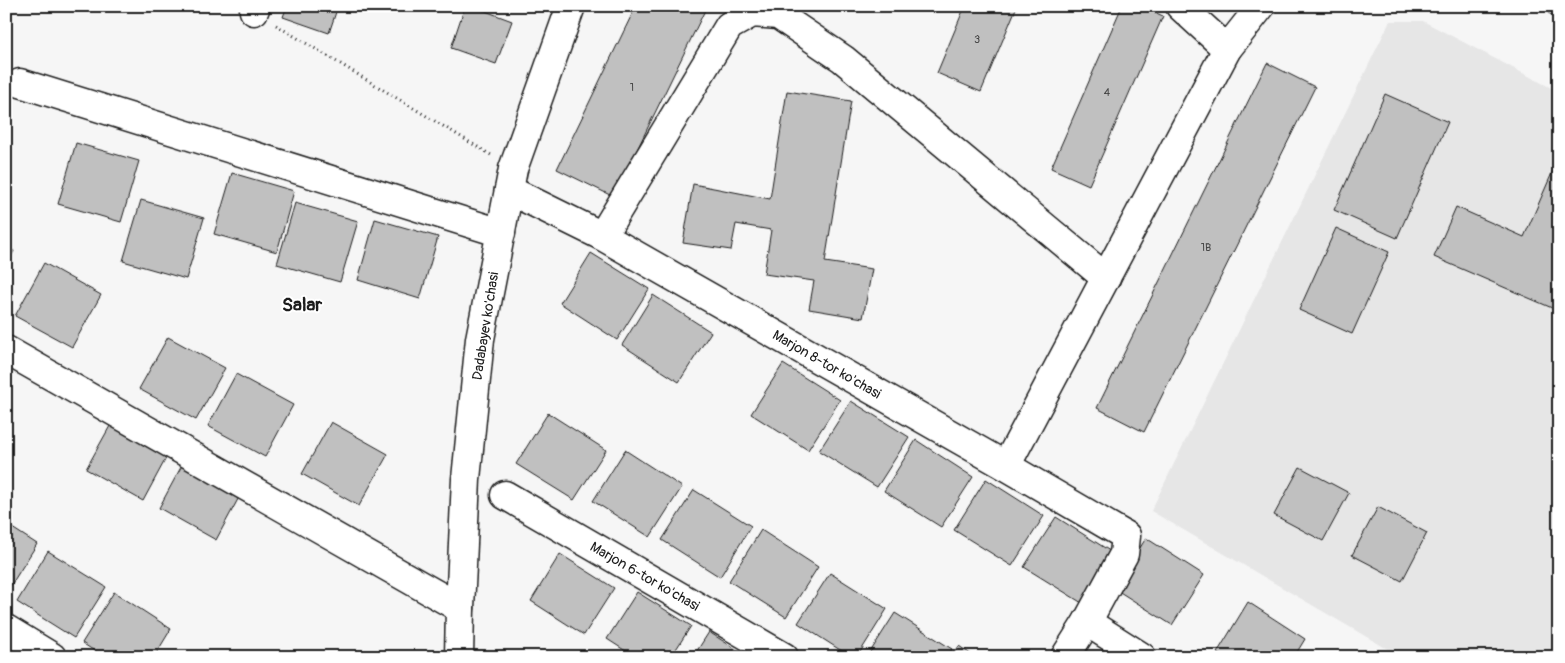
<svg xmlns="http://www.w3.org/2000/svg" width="1565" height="663" font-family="Pangolin,sans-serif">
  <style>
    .built { fill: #e6e6e6 }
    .building { fill: #c0c0c0; stroke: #1c1c1c }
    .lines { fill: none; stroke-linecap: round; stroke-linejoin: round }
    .minor-casing { stroke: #1c1c1c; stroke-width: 31 }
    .path { stroke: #1c1c1c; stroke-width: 3; stroke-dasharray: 1 4; stroke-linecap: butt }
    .minor { stroke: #fff; stroke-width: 28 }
    .labels { text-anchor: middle; stroke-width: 4; stroke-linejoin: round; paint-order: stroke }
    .number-label { font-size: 11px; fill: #454545 }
    .street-label { font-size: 14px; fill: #1c1c1c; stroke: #fff }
    .district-label { font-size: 19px; font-weight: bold; fill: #1c1c1c; stroke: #fff }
  </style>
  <rect width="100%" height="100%" fill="#f6f6f6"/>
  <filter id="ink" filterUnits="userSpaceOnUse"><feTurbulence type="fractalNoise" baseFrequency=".02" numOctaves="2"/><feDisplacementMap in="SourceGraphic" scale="10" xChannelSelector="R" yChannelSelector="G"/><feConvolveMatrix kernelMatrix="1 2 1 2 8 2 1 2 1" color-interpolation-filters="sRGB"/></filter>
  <g filter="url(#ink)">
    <!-- built -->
    <path class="built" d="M1390,21H1423L1559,92V657H1401L1151,511Z"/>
    <!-- building -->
    <g class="building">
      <path d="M287,6H338L329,33L283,17Z"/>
      <path d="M465,6H472L512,21L496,64L451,48Z"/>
      <path d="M636,6H707L614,197L557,169Z"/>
      <path d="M965,6H1017L981,92L937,73Z"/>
      <path d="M1122,6H1141L1163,16L1089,185L1051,168Z"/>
      <path d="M1551,6H1559V18L1548,13Z"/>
      <path d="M1267,63L1315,87L1144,432L1097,408Z"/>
      <path d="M787,91L851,101L825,262L872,269L863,318L809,309L814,281L764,274L771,230L736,224L731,250L683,243L693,184L770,199Z"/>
      <path d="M1385,94L1448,122L1397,238L1334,210Z"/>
      <path d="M76,143L139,161L121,222L58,204Z"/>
      <path d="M1559,157V311L1434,257L1456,207L1524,237Z"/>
      <path d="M232,173L294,191L277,252L214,234Z"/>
      <path d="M141,200L204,218L186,279L123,261Z"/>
      <path d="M295,203L358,221L340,282L277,264Z"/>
      <path d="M375,219L438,237L420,299L358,280Z"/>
      <path d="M1336,228L1389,252L1352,334L1299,310Z"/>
      <path d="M6,246L14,251L6,266Z"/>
      <path d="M591,253L649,289L617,340L560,303Z"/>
      <path d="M44,263L101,295L72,347L15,316Z"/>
      <path d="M653,295L711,332L679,382L622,345Z"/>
      <path d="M168,337L225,368L196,420L139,389Z"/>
      <path d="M783,364L840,400L808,450L751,414Z"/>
      <path d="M236,374L293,405L265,457L208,426Z"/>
      <path d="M851,401L909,437L877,487L819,451Z"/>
      <path d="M548,413L606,450L574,500L516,464Z"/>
      <path d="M115,417L171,449L143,501L86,469Z"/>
      <path d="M331,422L388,454L359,506L302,474Z"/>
      <path d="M916,440L973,477L941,527L884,491Z"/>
      <path d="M625,450L682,487L650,537L593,501Z"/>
      <path d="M187,456L244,488L216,540L159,508Z"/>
      <path d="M1300,467L1349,493L1323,541L1274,515Z"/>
      <path d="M986,479L1044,516L1012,566L954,530Z"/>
      <path d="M694,490L751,526L720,577L662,540Z"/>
      <path d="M1378,507L1427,533L1402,581L1352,555Z"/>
      <path d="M1056,517L1113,553L1082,603L1024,567Z"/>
      <path d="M6,524L37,544L6,593Z"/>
      <path d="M761,530L818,567L786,617L729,581Z"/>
      <path d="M1146,538L1204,575L1172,625L1115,589Z"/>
      <path d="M48,551L106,587L74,638L17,602Z"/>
      <path d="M560,554L614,588L584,635L531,601Z"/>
      <path d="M830,573L887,609L857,657H851L798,623Z"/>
      <path d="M114,592L171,629L154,657H104L82,643Z"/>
      <path d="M637,592L691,626L671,657H635L607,639Z"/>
      <path d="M1248,602L1305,639L1294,657H1223L1217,653Z"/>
      <path d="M895,613L952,649L947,657H867Z"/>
      <path d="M709,632L748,657H693Z"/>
      <path d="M959,646L975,657H952Z"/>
    </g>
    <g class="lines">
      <!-- minor casing -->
      <g class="minor-casing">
        <g id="minor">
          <path d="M1180,6L1227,49"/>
          <path d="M254,11L256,6"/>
          <path d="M20,83L501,233"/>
          <path d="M509,190L602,236L1006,466L1126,536L1124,554L1087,622L1065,657"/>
          <path d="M602,236L729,26L752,13L778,15L843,59L1106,278"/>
          <path d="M6,350L460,608"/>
          <path d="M1006,466L1227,49L1261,6"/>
          <path d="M505,495L784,657"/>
          <path d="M1087,622L1142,657"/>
          <path d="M6,629L52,657"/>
          <path d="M459,657L460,608L466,479L480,339L513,169L571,6"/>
        </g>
      </g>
      <!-- path -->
      <path class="path" d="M276,25L491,155"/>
      <!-- minor -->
      <use href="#minor" class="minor"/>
    </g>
  </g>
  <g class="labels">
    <!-- number labels -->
    <g class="number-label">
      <text x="977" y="43">3</text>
      <text x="632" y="91">1</text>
      <text x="1107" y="96">4</text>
      <text x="1206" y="251">1B</text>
    </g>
    <!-- street labels -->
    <g class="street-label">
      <text transform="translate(485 326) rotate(-81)" y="5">Dadabayev ko'chasi</text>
      <text transform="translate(827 364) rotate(30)" y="5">Marjon 8-tor ko'chasi</text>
      <text transform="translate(645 576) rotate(30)" y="5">Marjon 6-tor ko'chasi</text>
    </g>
    <!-- district labels -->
    <g class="district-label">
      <text x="302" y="311">Salar</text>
    </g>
  </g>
  <!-- margin -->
  <rect width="1565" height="663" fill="none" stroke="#fff" stroke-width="25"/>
  <rect x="12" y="12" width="1540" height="638" fill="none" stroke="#1c1c1c" stroke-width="2" filter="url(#ink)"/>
</svg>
